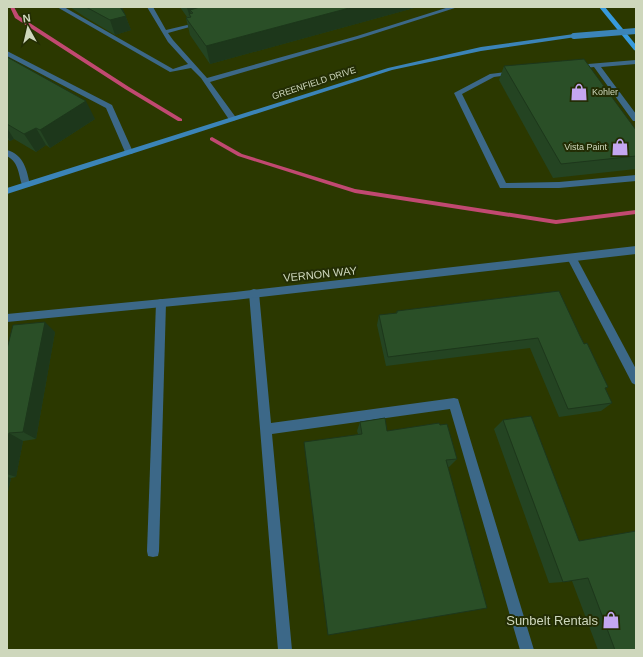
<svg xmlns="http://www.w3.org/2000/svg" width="643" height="657" font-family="Arial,sans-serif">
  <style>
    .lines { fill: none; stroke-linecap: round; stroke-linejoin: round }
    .stream { fill: #c14971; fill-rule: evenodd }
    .lane { fill: #3c6888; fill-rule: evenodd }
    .street { fill: #3c6888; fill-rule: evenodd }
    .secondary { fill: #3b84b8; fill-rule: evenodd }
    .primary { fill: #379add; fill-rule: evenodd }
    .secondary-bridge { stroke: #3b84b8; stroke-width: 6 }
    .wall { fill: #244422 }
    .shaded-wall { fill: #1d371b }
    .building { fill: #2a4f27; stroke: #1d371b }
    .labels { text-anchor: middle; stroke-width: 4; stroke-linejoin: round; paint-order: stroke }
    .far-street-label { font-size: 9px; fill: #ced7bc; stroke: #232d04 }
    .far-poi-label { font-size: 9px; fill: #ced7bc; stroke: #232d04; text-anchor: start }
    .street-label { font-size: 11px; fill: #ced7bc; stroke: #232d04 }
    .near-poi-label { font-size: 13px; fill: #ced7bc; stroke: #232d04; text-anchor: end }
  </style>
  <rect width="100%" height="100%" fill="#2b3800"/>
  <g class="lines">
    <!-- stream -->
    <g class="stream">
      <path d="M10,7H14L19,16L129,87L182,119V121H178L125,89L15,18Z"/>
      <path d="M212,137L242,154L355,189L556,220L636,210V214L556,224L355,193L238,156L210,140V138Z"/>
    </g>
    <!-- lane -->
    <g class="lane">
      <path d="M57,7H64L173,69L188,64L168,42L147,7H153L166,30L204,21V23L168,33L173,40L207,78L357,36L449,7H458L361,38L210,82L237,119L233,121H230L201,78L191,68L170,72Z"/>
      <path d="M7,51L112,105L133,152L132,154H126L125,152L106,108L7,56Z"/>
      <path d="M636,60V64L601,67L636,114V121H633L594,67L576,69L573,67L576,65Z"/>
      <path d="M514,71L517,73L516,74L494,77L462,94L506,183L559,182L636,175V181L559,188H500L454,93L490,74Z"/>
      <path d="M7,150C24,155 27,170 30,185L29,187H23C18,176 20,163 7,156Z"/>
      <path d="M572,254L575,255L636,369V385L632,383L567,258Z"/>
      <path d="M254,289L257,290L259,293L271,423L454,398L458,399L534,650H520L450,409L272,434L292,650H278L249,293L251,290Z"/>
      <path d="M161,299L164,300L166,303L159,551L158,556L153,557L148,556L147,551L156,303L158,300Z"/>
    </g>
    <!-- street -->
    <path class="street" d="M636,246V254L235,300L7,322V314L235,292Z"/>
    <!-- secondary -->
    <path class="secondary" d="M574,34L577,36L576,37L481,51L392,70L7,194V188L388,68L481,47Z"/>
    <!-- primary -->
    <path class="primary" d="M599,7H605L636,45V51L634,50Z"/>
    <!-- secondary-bridge -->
    <path class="secondary-bridge" d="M574,36L636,31"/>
  </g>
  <!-- wall -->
  <g class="wall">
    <path d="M70,7H122L131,30L115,35L85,17Z"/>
    <path d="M180,7H414V8L210,64L190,35L186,18L187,17Z"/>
    <path d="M7,57L95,119L50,148L46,145L36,152L14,139L10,141L7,139Z"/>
    <path d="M504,66L636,130V169L553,178L499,80Z"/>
    <path d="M397,311L580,336L608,387L605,389L612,403L601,411L559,417L530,348L386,366L377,325L379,315L396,313Z"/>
    <path d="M55,332L36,439L23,441L16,477L11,478L7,496V349Z"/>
    <path d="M503,420L579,541L636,650H598L572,581L563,582L549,583L494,429Z"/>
    <path d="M360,422L387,431L440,425L457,459L449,467H448L358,434L357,431Z"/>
  </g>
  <!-- shaded-wall -->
  <g class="shaded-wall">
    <path d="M120,7H122L131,30L115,35L110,20Z"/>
    <path d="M191,7H233L193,13L190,10L193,21L189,14L187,8Z"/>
    <path d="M353,7H414V8L210,64L206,46Z"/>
    <path d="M86,101L95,119L50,148L40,130Z"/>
    <path d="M7,128L14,139L10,141L7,136Z"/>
    <path d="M36,128L46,145L36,152L24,134Z"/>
    <path d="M45,322L55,332L36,439L23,432Z"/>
    <path d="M9,433L23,441L16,477L7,474V443Z"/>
    <path d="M7,477L11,478L7,496Z"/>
  </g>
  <!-- building -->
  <g class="building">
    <path d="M86,7H120L126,16L110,20Z"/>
    <path d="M200,7H353L206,46L186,18L191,17L189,14L193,13L190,10Z"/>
    <path d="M7,57L86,101L40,130L36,128L24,134L7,124Z"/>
    <path d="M584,59L636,130V156L561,164L504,66Z"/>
    <path d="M559,291L580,336L584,344L587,343L608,387L605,388L612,403L568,409L538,338L388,357L379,315L397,313V311Z"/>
    <path d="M45,322L23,432L9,433L7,443V349L13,325Z"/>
    <path d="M531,416L579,541L636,531V650H615L588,578L563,582L503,420Z"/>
    <path d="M385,418L387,431L439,423L440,425L447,424L457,459L446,460L487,608L328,635L304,442L362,434L360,422Z"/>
  </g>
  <!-- icons -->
  <defs>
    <g id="shop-bare" transform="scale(1.38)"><path d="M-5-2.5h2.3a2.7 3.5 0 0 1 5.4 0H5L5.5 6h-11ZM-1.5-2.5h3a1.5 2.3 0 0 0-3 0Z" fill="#c5a7f1" stroke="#232d04" stroke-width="2.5" paint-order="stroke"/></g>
  </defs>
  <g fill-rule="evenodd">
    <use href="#shop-bare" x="579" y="92"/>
    <use href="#shop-bare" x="620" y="147"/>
    <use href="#shop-bare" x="611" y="620"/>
  </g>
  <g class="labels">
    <!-- far-street labels -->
    <g class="far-street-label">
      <text transform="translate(314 83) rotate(-18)" y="3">GREENFIELD DRIVE</text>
    </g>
    <!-- far-poi labels -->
    <g class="far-poi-label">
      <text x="592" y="95">Kohler</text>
      <text x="607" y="150" text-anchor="end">Vista Paint</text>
    </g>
    <!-- street labels -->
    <g class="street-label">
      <text transform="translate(320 274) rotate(-6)" y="4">VERNON WAY</text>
    </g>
    <!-- near-poi labels -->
    <g class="near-poi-label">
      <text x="598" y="625">Sunbelt Rentals</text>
    </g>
  </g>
  <!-- border -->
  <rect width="643" height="657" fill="none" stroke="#ced7bc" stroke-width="16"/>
  <!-- north arrow -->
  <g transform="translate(28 28) rotate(352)" stroke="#232d04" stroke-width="3" paint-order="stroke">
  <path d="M0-3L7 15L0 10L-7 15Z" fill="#ced7bc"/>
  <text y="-6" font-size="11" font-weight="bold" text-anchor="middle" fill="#ced7bc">N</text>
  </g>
</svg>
